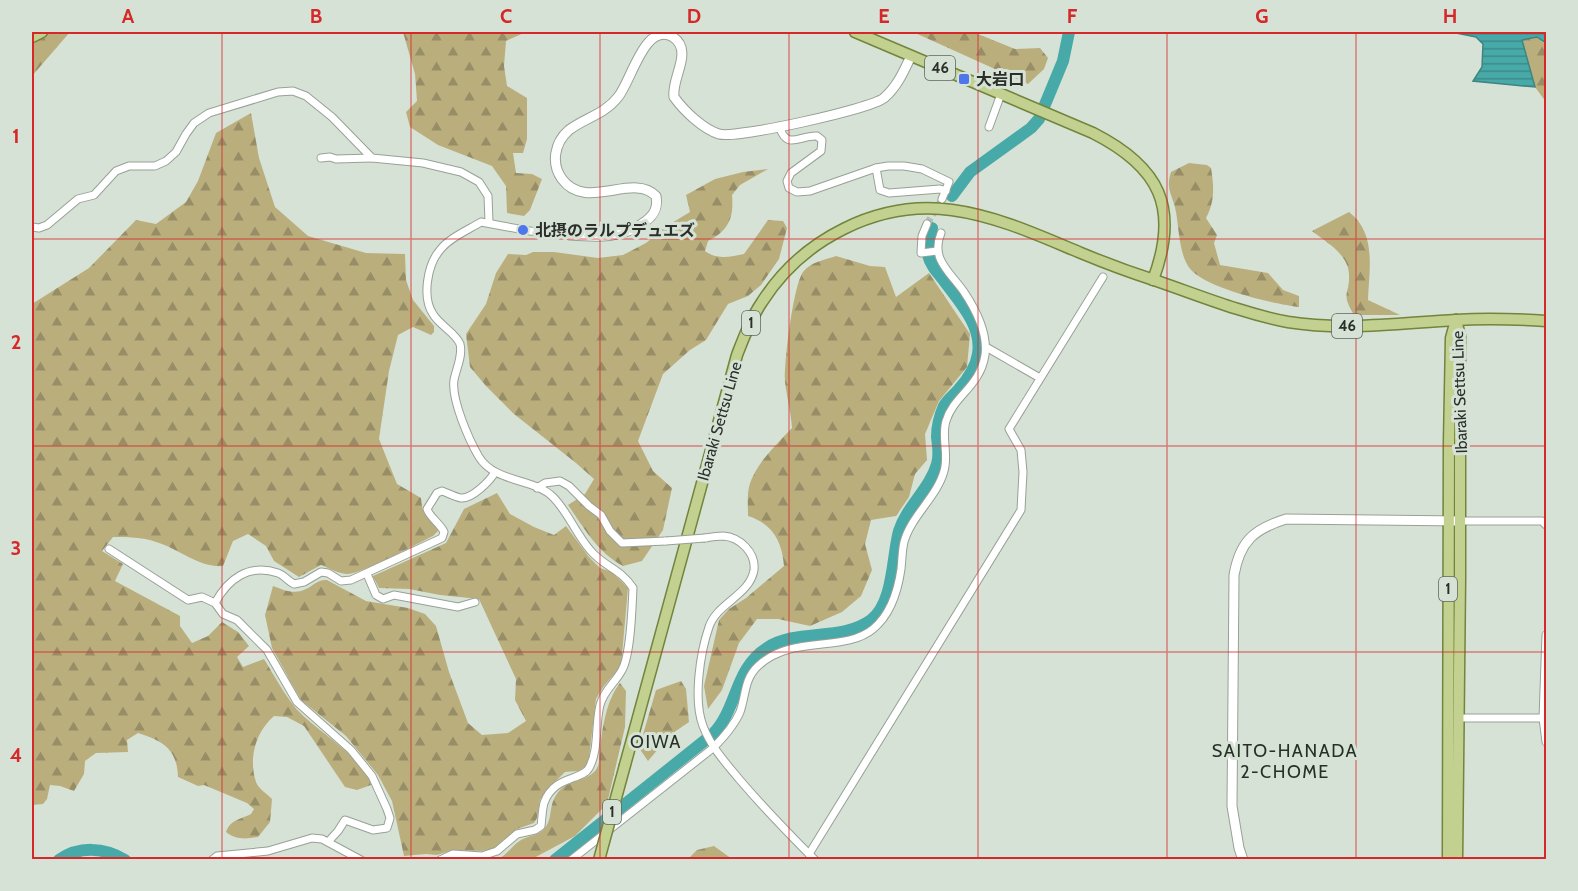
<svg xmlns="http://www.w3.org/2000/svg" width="1578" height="891" font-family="Cabin,'Noto Sans JP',sans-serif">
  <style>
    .forest { fill: url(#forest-firs) }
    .water { fill: url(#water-rules); stroke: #3e8582; stroke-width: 1.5 }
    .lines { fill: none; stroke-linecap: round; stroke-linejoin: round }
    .river { stroke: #47aaa8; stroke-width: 12 }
    .street-tunnel { stroke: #b4beb4; stroke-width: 7; stroke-dasharray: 7 3.5; stroke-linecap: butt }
    .street-casing { stroke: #97a196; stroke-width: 9 }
    .secondary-casing { stroke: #97a196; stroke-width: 11 }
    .primary-casing { stroke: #73843c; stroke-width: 13 }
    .street { stroke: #fff; stroke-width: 7 }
    .secondary { stroke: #fff; stroke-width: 9 }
    .primary { stroke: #c2d090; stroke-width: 10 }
    .street-bridge-casing { stroke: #97a196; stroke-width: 9; stroke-linecap: butt }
    .primary-bridge-casing { stroke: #73843c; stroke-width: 13; stroke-linecap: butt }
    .street-bridge { stroke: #fff; stroke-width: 7 }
    .primary-bridge { stroke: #c2d090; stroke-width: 10 }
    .grid { fill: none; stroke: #d62828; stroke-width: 1.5; stroke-opacity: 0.55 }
    .poi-dot { fill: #4c76e9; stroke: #d7e2d7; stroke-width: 2 }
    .labels { text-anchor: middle; stroke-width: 6; stroke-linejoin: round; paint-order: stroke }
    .shield { fill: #d7e2d7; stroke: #5e655e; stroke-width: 1.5 }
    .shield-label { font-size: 15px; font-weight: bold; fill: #2a2f2a }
    .poi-label { font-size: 16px; font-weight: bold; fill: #2a2f2a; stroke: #d7e2d7; text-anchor: start }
    .street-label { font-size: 16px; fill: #2a2f2a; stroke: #d7e2d7 }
    .neighbourhood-label { font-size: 18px; letter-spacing: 1.5px; fill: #273027; stroke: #d7e2d7 }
    .neatline { fill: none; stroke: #d62828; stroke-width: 2 }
    .grid-label { font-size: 20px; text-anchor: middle; font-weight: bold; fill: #d62828 }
  </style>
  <defs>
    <pattern id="forest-firs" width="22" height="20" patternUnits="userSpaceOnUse" patternTransform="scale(1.5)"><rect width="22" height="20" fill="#baae7d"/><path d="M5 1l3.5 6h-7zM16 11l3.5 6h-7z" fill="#978e67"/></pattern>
    <pattern id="water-rules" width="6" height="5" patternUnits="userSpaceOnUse" patternTransform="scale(1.5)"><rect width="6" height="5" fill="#47aaa8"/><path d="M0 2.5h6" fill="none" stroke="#3b8b89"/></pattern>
  </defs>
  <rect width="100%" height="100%" fill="#d7e2d7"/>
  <!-- forest -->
  <g class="forest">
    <path d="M32,32H70L32,76Z"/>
    <path d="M403,32H526L506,41L504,66L507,86L527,98V139L523,153H513L516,173L532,174L542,179L530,210L524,216L507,213L506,186L492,166L438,145L410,127L406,112L417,101L415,74Z"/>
    <path d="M913,32H973L1015,49L1040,48L1048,58L1044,69L1028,84Z"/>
    <path d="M1537,37L1546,45V102L1535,87L1522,39Z"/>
    <path d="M251,113L259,158L275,207L308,236L366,253L405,254L406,280L413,300L434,326V332L431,335L413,327L398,335L389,371L379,439L397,484L421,498C423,522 431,515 438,531L433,536C416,544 363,573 348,574C339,574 329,568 321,565L299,577L274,561L266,546L248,534L233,541L223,566C199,568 178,548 156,542C142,537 127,537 113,537L102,551L123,564L115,581L180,616V626L192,643L208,636L222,622L238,632L249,646L237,657L243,667L264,659C274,675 283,692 294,706C311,728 366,758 371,785L357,790L345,787L304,726L287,717L274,716C256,732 248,757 256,782C258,788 267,794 272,799L270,822L258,837C246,839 236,840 226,832C230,820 241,819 251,814L254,809L247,803L204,785L198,786L178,777C177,749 163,741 138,733L127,740L128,752L96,753L85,761L84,774L74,791L60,786L50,785L47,799L43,804L32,805V304L89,268L136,220L156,224L186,202L198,181L216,133Z"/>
    <path d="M1189,163L1207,165L1211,168C1214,186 1215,202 1206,218L1217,235L1214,243L1220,265L1268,273L1283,290L1299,296V307C1275,304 1201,288 1188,266C1179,251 1179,229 1176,212C1173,195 1165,190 1171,172Z"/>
    <path d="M768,169L740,185L732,195C734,217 729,231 708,241L705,251C717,260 730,257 744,254L768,220L783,221L787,228L779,259L761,285L748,296L728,304L706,340L690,350L663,374L638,441L653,471L672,488L663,530L642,561L623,566C597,552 584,528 568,505L585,494L594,479L576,463L514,414L486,386L470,367L466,334L486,304L496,273L508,254L526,255L533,252H554L598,258L623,255L646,243L665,227L690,212L686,195L715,179L743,172Z"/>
    <path d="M1349,212C1377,233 1369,270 1368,300L1400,315H1354C1340,291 1350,296 1349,274C1348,254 1326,242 1312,231Z"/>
    <path d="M836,256L870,266L885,267L896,297L929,273L970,334L967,367L939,401L925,434L927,460L915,474L909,497L896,516L871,520L865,544L872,570L861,596L842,612L810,626L778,619H757L739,643L722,690L708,709L704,686L719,620L729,609L746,598L784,566C782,541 773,524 748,516C748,507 747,496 749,487C755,464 776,445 792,428C791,413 787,398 785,382C784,363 793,286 803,272C811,262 824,260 836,256Z"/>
    <path d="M497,493L510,514L534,527L554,535L566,526L589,557L600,568L612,572L628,588L621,666L604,686L596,699L589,758L585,767L578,771L565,772L547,790L540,800L537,818L534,823L517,829L496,848L482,851L453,850L437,855L426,854L404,856L392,801L378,775L346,736L301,700L272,648L265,615L273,586C284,590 294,595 306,589C314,585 318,579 327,580L366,601L408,608L425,614L436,626L449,672L468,723L482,735L508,733L526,721L515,700L516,679L479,599L440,595L409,589L379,588L373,576L446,543L464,509Z"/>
    <path d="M681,681L686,689L689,722L670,735L648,761L639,748L656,690Z"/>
    <path d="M620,683L626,691L625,727L607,804L575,836L532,859L496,860C507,856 512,845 521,840C529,835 539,836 545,828C554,816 547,804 560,790C571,779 592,781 598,766C600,761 599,754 600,748C603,726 606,701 620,683Z"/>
    <path d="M714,846L732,859H688L697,850Z"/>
  </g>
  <!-- water -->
  <path class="water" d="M1451,32H1546V43L1537,37L1522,40L1535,87L1473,81L1482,67L1483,44L1476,37Z"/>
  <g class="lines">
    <!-- river -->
    <g class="river">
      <path d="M952,196L970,172L1031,128L1039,119L1063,61L1069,32"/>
      <path d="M59,860C79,846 104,847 125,860"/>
      <path d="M555,860L713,734C738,708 734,669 767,648C797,628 841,642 871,620C894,603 892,556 899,531C907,506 930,489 937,464C940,455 938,446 937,437C937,427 940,415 944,406C947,400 954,395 959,389C968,379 976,367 978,354C983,325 957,299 942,278C936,271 930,264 928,255C927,246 930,237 932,228"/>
    </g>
    <!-- street-tunnel -->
    <path class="street-tunnel" d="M927,224L942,199"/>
    <!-- street casing -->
    <g class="street-casing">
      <g id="street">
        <path d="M779,126C787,151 799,135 817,136L822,140L821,151L791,173L787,181L789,188L797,192L810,191L876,168L888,166H904L922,169L949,182L942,199"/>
        <path d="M989,127L1001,94"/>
        <path d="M321,158L330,157L336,159L372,158"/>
        <path d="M876,168L880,190L889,193L940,189L946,191"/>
        <path d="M927,224L922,236L921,253L937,251"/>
        <path d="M32,227L39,228L47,225L78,199L94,195L116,171L129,166H155L166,161L176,152L186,134L194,123L209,113L278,92L293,91L306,96L332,117L372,158L423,163L461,172L479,182L488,196L489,222"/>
        <path d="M986,347L1040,378"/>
        <path d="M537,488L545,483L560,481L569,486L589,506L601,515L610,531L622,543L666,541"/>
        <path d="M1461,521H1542L1546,525"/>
        <path d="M705,538C711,537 717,536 723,536C740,537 756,553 754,570C750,595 717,603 709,627C700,653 693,700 703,726C711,747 725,762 739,779C763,807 788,833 815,860"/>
        <path d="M109,549L188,600L202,597L215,603L223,614L237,620L267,650L297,702L351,750L372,776L387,809L390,818L387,828L373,830L345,820L338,831L328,842"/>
        <path d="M367,574L376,595L383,599L394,595L458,607L475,602"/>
        <path d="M215,603C228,579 249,563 278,573C284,575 288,581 294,584L304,582L321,572L328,573L341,581L351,580L442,538L444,532C440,523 430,518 427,509L437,493L442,491C448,493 455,497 461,498C472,499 490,481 495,472"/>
        <path d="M1546,635L1543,718L1546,742"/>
        <path d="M1458,718H1546"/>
        <path d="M809,854L1021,510L1023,472L1021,450L1009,429L1103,277"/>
        <path d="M212,860L217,856L268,851L312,838L322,839L361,860"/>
        <path d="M440,860L453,854L482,856L497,851L517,834L535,830L541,826C542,819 542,810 544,803C554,775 582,781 589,768C599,750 595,725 600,705C604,690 615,683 622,670C631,654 632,607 633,588C620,568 604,567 590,550C576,534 568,512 553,497C534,478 495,483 479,457C469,440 451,399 454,380C456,369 463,356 460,344C456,333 439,325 433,314C422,298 427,265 440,250C449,238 468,230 481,222L530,231L569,235"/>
        <path d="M571,860L713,748C724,737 734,726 740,712C746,695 744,679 758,666C792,634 844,653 873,629C890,615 898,590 901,569C902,560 902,550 904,542C911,516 937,497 944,471C949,454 941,437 946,421C954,395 980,387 985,355C988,333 976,310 964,292C950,272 930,259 941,233"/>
      </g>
    </g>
    <!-- secondary casing -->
    <g class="secondary-casing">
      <g id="secondary">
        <path d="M569,235C597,237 623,239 646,221C655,214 658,207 656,196C633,172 586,212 562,179C551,164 554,143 569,130C585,118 605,114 618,97C631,82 645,20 673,37C694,51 671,78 674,97C684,111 703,129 719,134C736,139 870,109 884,98C897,87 904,71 911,56"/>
        <path d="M1243,860L1239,848L1232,806L1234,575C1240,541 1254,529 1286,519L1461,521"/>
      </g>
    </g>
    <!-- primary casing -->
    <g class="primary-casing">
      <g id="primary">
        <path d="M855,32L1093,133C1160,167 1180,208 1153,280"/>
        <path d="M32,37L42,32"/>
        <path d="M1456,320L1460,336V579L1457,860"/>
        <path d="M625,765L737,355C744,337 751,318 762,302C802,239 878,200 952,210C997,216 1040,236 1081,253C1105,263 1129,272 1154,280C1198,295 1241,313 1288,322C1344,331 1400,323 1456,320C1486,318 1516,319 1546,321"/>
        <path d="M1448,860L1449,443L1451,338L1456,320"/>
      </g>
    </g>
    <!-- street -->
    <use href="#street" class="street"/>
    <!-- secondary -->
    <use href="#secondary" class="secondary"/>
    <!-- primary -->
    <use href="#primary" class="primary"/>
    <!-- street-bridge casing -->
    <g class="street-bridge-casing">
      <path id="street-bridge" d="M666,541L705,538"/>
    </g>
    <!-- primary-bridge casing -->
    <g class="primary-bridge-casing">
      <path id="primary-bridge" d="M599,860L625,765"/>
    </g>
    <!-- street-bridge -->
    <use href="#street-bridge" class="street-bridge"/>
    <!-- primary-bridge -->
    <use href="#primary-bridge" class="primary-bridge"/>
  </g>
  <!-- grid -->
  <path class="grid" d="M222,32V860M411,32V860M600,32V860M789,32V860M978,32V860M1167,32V860M1356,32V860M32,239H1546M32,446H1546M32,652H1546"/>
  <!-- markers -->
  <g class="poi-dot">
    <rect x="958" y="73" width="12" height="12" rx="3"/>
    <circle cx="523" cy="230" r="6"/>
  </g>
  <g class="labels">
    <!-- shield labels -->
    <g class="shield">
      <rect x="925" y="56" width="30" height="24" rx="4.5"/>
      <rect x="742" y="311" width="18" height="24" rx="4.5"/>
      <rect x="1332" y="314" width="30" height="24" rx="4.5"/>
      <rect x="1439" y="577" width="18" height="24" rx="4.5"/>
      <rect x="603" y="800" width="18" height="24" rx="4.5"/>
    </g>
    <g class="shield-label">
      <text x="940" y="73">46</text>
      <text x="751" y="328">1</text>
      <text x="1347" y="331">46</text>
      <text x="1448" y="594">1</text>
      <text x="612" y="817">1</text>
    </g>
    <!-- poi labels -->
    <g class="poi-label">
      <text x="976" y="85">大岩口</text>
      <text x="535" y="236">北摂のラルプデュエズ</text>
    </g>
    <!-- street labels -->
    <g class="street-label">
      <text transform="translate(1459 392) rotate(-92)" y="6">Ibaraki Settsu Line</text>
      <text transform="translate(719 421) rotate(-74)" y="6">Ibaraki Settsu Line</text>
    </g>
    <!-- neighbourhood labels -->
    <g class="neighbourhood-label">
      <text x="656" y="748">OIWA</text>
      <text x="1285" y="757">SAITO-HANADA<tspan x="1285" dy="21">2-CHOME</tspan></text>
    </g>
  </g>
  <!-- border -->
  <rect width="1578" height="891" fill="none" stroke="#d7e2d7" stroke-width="66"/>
  <rect x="33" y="33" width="1512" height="825" class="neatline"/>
  <g class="grid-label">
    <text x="128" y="23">A</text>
    <text x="316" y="23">B</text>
    <text x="506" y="23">C</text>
    <text x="694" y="23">D</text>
    <text x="884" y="23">E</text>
    <text x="1072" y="23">F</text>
    <text x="1262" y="23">G</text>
    <text x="1450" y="23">H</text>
    <text x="16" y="143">1</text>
    <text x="16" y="349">2</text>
    <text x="16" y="555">3</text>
    <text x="16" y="762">4</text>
  </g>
</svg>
